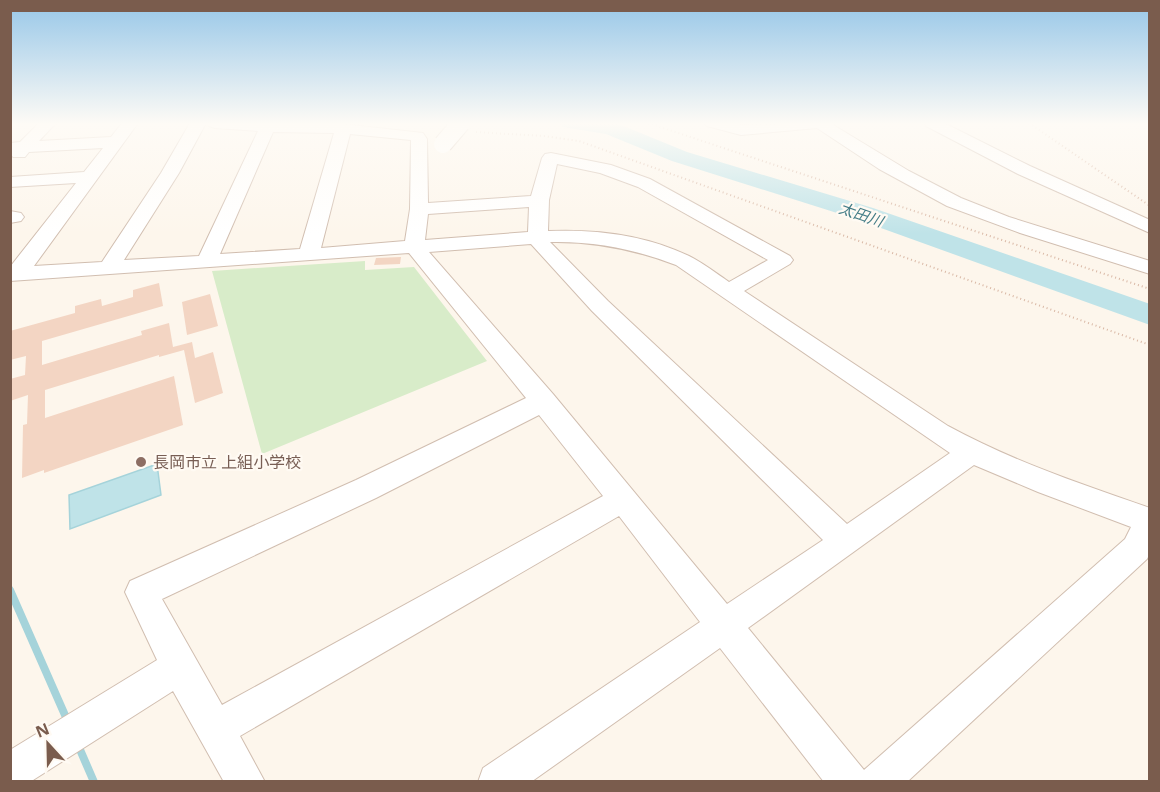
<svg xmlns="http://www.w3.org/2000/svg" width="1160" height="792" font-family="'Noto Sans','Noto Sans JP',sans-serif">
  <style>
    .green { fill: #d8ecc9 }
    .water { fill: #bfe3e8; stroke: #a5d3da; stroke-width: 1.5 }
    .lines { fill: none; stroke-linecap: round; stroke-linejoin: round }
    .stream { stroke: #a5d3da; stroke-width: 8 }
    .river { fill: #bfe3e8; fill-rule: evenodd }
    .building { fill: #f3d5c3 }
    .minor-casing { stroke: #d1beb0; stroke-width: 2 }
    .path { stroke: #d9b8a5; stroke-width: 2; stroke-dasharray: 1 3; stroke-linecap: butt }
    .minor { fill: #fff; fill-rule: evenodd }
    .minor-bridge-casing { stroke: #d1beb0; stroke-width: 20; stroke-linecap: butt }
    .minor-bridge { stroke: #fff; stroke-width: 18 }
    .education-dot { fill: #8d6e63; stroke: #fffaf3; stroke-width: 2 }
    .labels { text-anchor: middle; stroke-width: 4.5; stroke-linejoin: round; paint-order: stroke }
    .far-water-label { font-size: 15px; font-style: italic; fill: #437c86; stroke: #fffaf3 }
    .education-label { font-size: 16px; fill: #785e54; stroke: #fffaf3; text-anchor: start }
  </style>
  <rect width="100%" height="100%" fill="#fdf6ec"/>
  <!-- green -->
  <path class="green" d="M365,261V270L414,267L487,361L262,454L212,271Z"/>
  <!-- water -->
  <path class="water" d="M157,464L161,495L70,529L69,495Z"/>
  <g class="lines">
    <!-- stream -->
    <g class="stream">
      <path d="M10,590L68,722"/>
      <path d="M78,745L94,782"/>
    </g>
    <!-- river -->
    <path class="river" d="M560,123L621,125L687,152L873,208L1150,304V325L856,219L672,161L606,134L563,127Z"/>
  </g>
  <!-- building -->
  <g class="building">
    <path d="M401,257L400,264L374,265L376,258Z"/>
    <path d="M159,283L163,306L42,341V365L142,335L141,331L169,323L173,347L192,342L195,358L213,352L223,393L195,403L184,350L159,357V355L45,390V418L174,376L183,425L44,473V470L22,478L23,425L27,424L28,395L10,401V379L25,375L26,356L10,360V331L75,313V306L101,299L102,306L133,297V290Z"/>
    <path d="M210,294L218,326L187,335L182,302Z"/>
  </g>
  <g class="lines">
    <!-- minor casing -->
    <g class="minor-casing">
      <g id="minor">
        <path d="M39,123H56L39,141L111,137L122,123H138L34,266L102,262L161,173L190,123H206L179,173L124,260L199,256L258,131L215,128L209,126L207,123L342,124L423,133L427,139L428,203L531,196L542,158L545,154L551,153L611,165L650,179L790,256L793,260L790,264L744,291L948,426C1012,461 1081,484 1150,508V553L1147,559L907,782H824L720,648L531,782H478L483,768L700,622L619,516L240,736L265,782H224L173,691L30,782H10V750L157,660L125,592L130,581L356,480L526,398L409,253L10,281V267L76,183L10,187V177L84,172L103,148L29,152L25,157H13L10,153V143L20,142ZM273,132L334,133L300,249L220,254ZM350,134L411,140L410,209L405,241L321,248ZM557,164L600,173L638,187L768,260L729,282C716,273 703,263 689,256C646,235 596,229 548,231L549,200ZM529,207L528,232L425,240L428,214ZM550,242C595,241 634,249 676,265L950,453L847,524L608,301ZM531,244L592,311L823,540L727,604L553,394L429,252ZM539,415L603,496L222,705L162,599L376,498ZM974,465L1038,492L1131,527L1125,539L864,770L748,628Z"/>
        <path d="M705,123H731L741,125L830,123L909,171L961,198L1009,217L1150,261V274L1020,233L947,206L879,169L817,128L741,135L707,126Z"/>
        <path d="M924,123H944L1030,166L1150,220V233L1018,174L926,126Z"/>
        <path d="M10,211L21,213L24,217L21,221L10,223Z"/>
      </g>
    </g>
    <!-- path -->
    <g class="path">
      <path d="M648,123L1150,289"/>
      <path d="M1029,123L1150,206"/>
      <path d="M476,132L544,136L579,141L1150,345"/>
    </g>
    <!-- minor -->
    <use href="#minor" class="minor"/>
    <!-- minor-bridge casing -->
    <g class="minor-bridge-casing">
      <path id="minor-bridge" d="M443,144L461,123"/>
    </g>
    <!-- minor-bridge -->
    <use href="#minor-bridge" class="minor-bridge"/>
  </g>
  <!-- sky -->
  <linearGradient id="sky" x2="0" y2="1"><stop stop-color="#97c7e8"/><stop offset="0.53" stop-color="#fefbf6"/><stop offset="1" stop-color="#fefbf6" stop-opacity="0"/></linearGradient>
  <rect width="1160" height="234" fill="url(#sky)"/>
  <!-- markers -->
  <circle class="education-dot" cx="141" cy="462" r="6"/>
  <g class="labels">
    <!-- far-water labels -->
    <g class="far-water-label">
      <text transform="translate(861 215) rotate(19)" y="5">太田川</text>
    </g>
    <!-- education labels -->
    <g class="education-label">
      <text x="153" y="468">長岡市立 上組小学校</text>
    </g>
  </g>
  <!-- border -->
  <rect width="1160" height="792" fill="none" stroke="#7a5c4d" stroke-width="24"/>
  <!-- north arrow -->
  <g transform="translate(48 744) rotate(338)" stroke="#fffaf3" stroke-width="4.5" paint-order="stroke">
  <path d="M0-4.5L10 22L0 15L-10 22Z" fill="#7a5c4d"/>
  <text y="-9" font-size="16" font-weight="bold" text-anchor="middle" fill="#7a5c4d">N</text>
  </g>
</svg>
